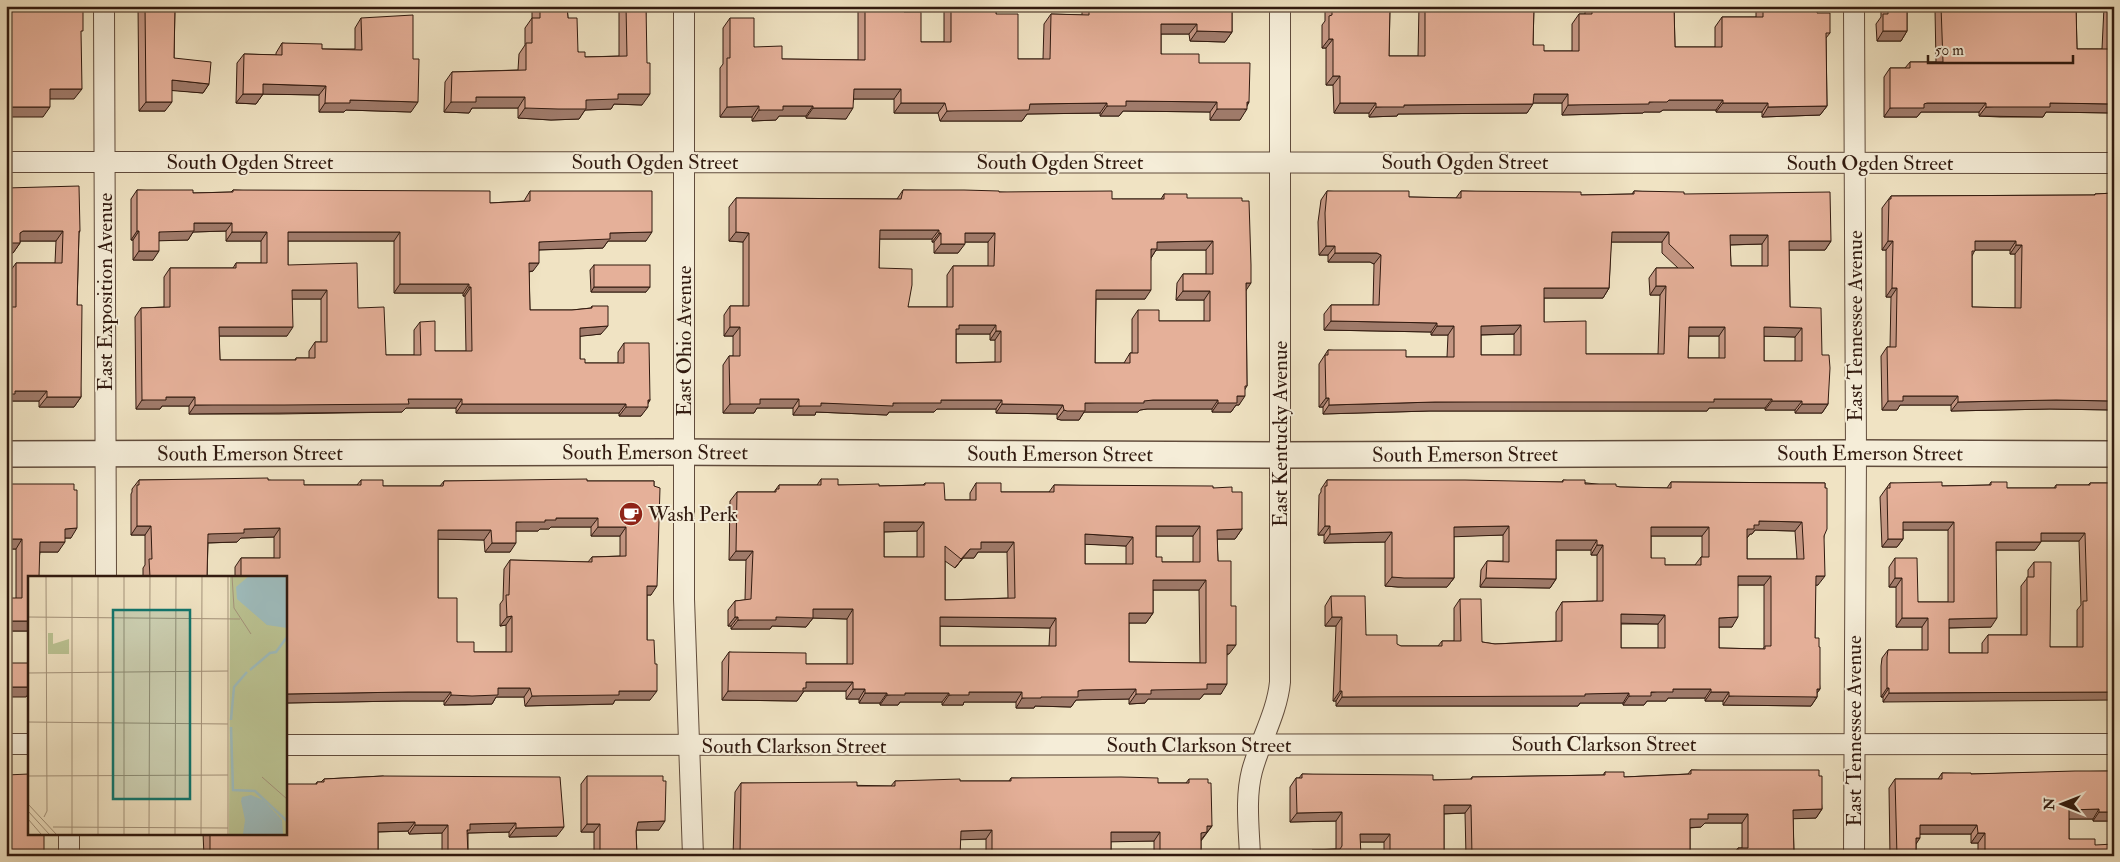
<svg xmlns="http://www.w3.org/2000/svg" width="2120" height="862" font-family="'IM FELL Double Pica',serif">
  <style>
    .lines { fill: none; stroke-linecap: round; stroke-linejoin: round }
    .minor-casing { stroke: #614c3c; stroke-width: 22 }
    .tertiary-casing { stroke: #614c3c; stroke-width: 28 }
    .minor { stroke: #f5edd8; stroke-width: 20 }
    .tertiary { stroke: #f5edd8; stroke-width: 25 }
    .wall { fill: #c59784; stroke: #311a0f; fill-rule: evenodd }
    .shaded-wall { fill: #a07b6b; stroke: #311a0f }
    .building { fill: #e5b099; stroke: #311a0f; fill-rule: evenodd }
    .labels { text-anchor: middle; stroke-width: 4; stroke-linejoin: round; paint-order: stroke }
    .street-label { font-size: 21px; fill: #311a0f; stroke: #f5edd8 }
    .poi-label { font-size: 21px; fill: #311a0f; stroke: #f5edd8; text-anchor: start }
    .inset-river { fill: none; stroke: #9ebcbd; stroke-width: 2.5 }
    .inset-road { fill: none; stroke: #a4937b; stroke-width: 1 }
    .view { fill: #0f766e; fill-opacity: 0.15; stroke: #0f766e; stroke-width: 2.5 }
    .inset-edge { fill: none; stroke: #311a0f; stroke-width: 2.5 }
  </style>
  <rect width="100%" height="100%" fill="#f0e3c3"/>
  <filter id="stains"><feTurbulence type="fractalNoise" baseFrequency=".004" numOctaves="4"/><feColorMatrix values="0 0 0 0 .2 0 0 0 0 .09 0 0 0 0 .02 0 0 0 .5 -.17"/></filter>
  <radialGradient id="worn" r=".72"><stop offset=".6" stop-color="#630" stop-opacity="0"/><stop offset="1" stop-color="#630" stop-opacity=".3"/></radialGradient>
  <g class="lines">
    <!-- minor casing -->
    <g class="minor-casing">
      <g id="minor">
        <path d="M104,6L106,577"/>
        <path d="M684,6V599L693,856"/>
        <path d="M6,162L2114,163"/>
        <path d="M6,744H29"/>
        <path d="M285,745L2114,744"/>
        <path d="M69,833V856"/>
        <path d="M1250,856C1249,828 1245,798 1252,771C1260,741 1277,713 1280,682V6"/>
        <path d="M1854,856L1856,453L1854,6"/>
      </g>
    </g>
    <!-- tertiary casing -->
    <g class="tertiary-casing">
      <g id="tertiary">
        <path id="s1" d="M6,454L666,452L1279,455L1856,453L2114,454"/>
      </g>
    </g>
    <!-- minor -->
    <use href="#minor" class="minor"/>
    <!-- tertiary -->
    <use href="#tertiary" class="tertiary"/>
  </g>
  <!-- wall -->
  <g class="wall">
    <path d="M138,6H175L174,58L209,84L203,93L172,90L165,111H139Z"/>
    <path d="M532,6H567L568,18L578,52L585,57L619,56V10H610V6H649L646,10L642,105L614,104L611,109L585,110L579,119L551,120L518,118V108H472L469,113L444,112L445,82L452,72L518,70L519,54L525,45V28L532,18Z"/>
    <path d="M858,6H904V12L921,42H944V6H996V14L1018,59H1043L1044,24L1051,14L1082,15V6H1232V32L1225,42L1190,41L1189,34H1161V54L1199,63L1249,102L1240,120H1210V112L1123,111L1119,116H1100V113L1027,114L1022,121H940L938,113H894V99H854L846,119L806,118V116H779L776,120L752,121V117H720V68L723,64V28L730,18L754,47L782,59L858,60Z"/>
    <path d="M1325,6H1390L1389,56H1418L1419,6H1534L1533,45L1544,51H1572V24L1579,14H1585V6H1696L1674,7L1675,47H1715V27L1722,17H1756V6H1817V13L1830,33L1826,38L1827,106L1820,115L1762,117V112H1716V110H1663L1660,112H1644L1643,113L1562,115V103H1533L1527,113L1398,114L1397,116L1369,117V113H1334L1333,85H1326V48H1322V25L1325,21Z"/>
    <path d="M1881,6H2114V113L2046,112L2043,117H2000L1979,116V112H1921L1917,117H1884V77L1890,68H1905L1910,62H1936L1935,10H1907V31L1901,41H1877L1876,24L1881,17ZM2076,7H2104L2102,49H2077Z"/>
    <path d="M361,18L411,112L346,110L344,112H319V95L263,94L256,104L236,103L237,63L244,54L276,55V53L282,43L322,49H355V28Z"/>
    <path d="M6,188L80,231L79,233L77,305L81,397L74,407H39V401H10L8,404H6L9,307V273L16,263H55L56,241H20V243L13,253H6Z"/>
    <path d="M137,190L193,193L231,192L233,190L490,203L524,201L530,191L646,241H608L603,248L539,250L533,271L529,272L530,310H572L591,308L592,306L601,334L580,336V359L585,363H618V352L624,343L650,400L641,416H619V413H456V408H406L402,412L279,414H189V406H162L160,409H136L135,317L141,308L164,307V277L170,268H233L236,263H261V241H226V231L193,232L188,240H159L153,260H133V240H131V199ZM288,241H394V293H463V296H465L466,351H435L420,322L414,330V355H386L358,308L288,265ZM292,299H321V342H315L309,351V358H296L295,360H220L219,336H287Z"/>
    <path d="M903,190L999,192L1112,199H1161L1164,194L1187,198L1246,290L1247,386L1245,389L1239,405H1236L1231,412H1212V409H1147L1140,410L1138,412H1084L1079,420H1061L1057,419V414L996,413V409H937L934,412H889L887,415L816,412L815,415H793V408H757L754,413H723V365L729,356H733V336H724V315L730,306H743V242L729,241V207L736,198L897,199ZM879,239H932V242H934V253H958L965,242H988V266H953L947,275V307H908L879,268ZM1156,250H1206V274H1183L1177,283L1176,300H1204V321H1159L1138,310L1132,319V353H1130L1124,363H1095L1096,299H1145L1151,258ZM956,334H990V340H995V362L956,363Z"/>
    <path d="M1327,191L1409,197L1456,198L1461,191L1581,195L1632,194L1634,191L1684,194L1831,241L1825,250H1789L1790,307L1822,355L1828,404L1822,413H1795V410H1765V408H1709L1707,411H1429L1323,414V407H1319V364L1328,350L1406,357H1447L1448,335H1431V332L1324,330V314L1331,305H1373L1374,264L1370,262H1328V255H1319L1318,222L1321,200ZM1611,242H1662V253L1678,268H1656L1649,278L1650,295H1660L1658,354H1586L1544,322V298H1603L1609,288ZM1762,244V266H1731L1730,245ZM1514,334V355H1481V335ZM1689,336H1719V358H1688ZM1764,336L1795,337V361H1764Z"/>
    <path d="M2114,193V410L2050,409L1951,411V405H1900L1897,410H1882L1881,356L1887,347H1890L1891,297H1886V250H1882V208L1891,196L2094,195L2095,194ZM1975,250H2010V254H2015V308L1972,307V256Z"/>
    <path d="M594,265L646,292H591L590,270Z"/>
    <path d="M821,479L838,485L879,486L923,485L925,483L945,500H970V493L976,483L1001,492H1049L1054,485L1213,488L1232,492L1242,529L1235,539H1217L1218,561L1229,654H1227L1221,694H1204L1200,699H1148L1145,703L1129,704V699L1076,700L1071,707L1035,706L1034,708H1016V702H964L963,705H942V702H900L898,705H880V703H859V699H846V691H804L797,701L722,700V662L729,652L806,664H847V619L813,618L806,627L772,626L770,629H731V626H728V610L735,601L745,600L746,560H729L730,501L737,492H774L779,485H817ZM917,531V557H884V532ZM1156,536H1193V562H1162L1156,557ZM1085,544L1126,546V564H1085ZM978,552H1007L1008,598L945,600V561L955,568L963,558H974ZM1153,590H1199L1200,663L1129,662V623H1146L1153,613ZM940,626L1050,628L1049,646H940Z"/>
    <path d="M139,480H268L304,485H357L361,480L383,486H440L444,481H654L651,595H647V640L650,700H615L613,704L525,706L524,697H496L492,704L465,705H444V701H402L285,703V577H235V567L241,558H274V537L241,538L237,542L208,543L207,577H143V568L145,565V535H131V494L132,492V489ZM551,527H591V536H620V556L592,557L588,562L510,560L504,569L503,600L500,604V626L506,625V652H474L457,642L438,598V539L484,540L485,552H510L516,531H538L540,529H549Z"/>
    <path d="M1327,480L1562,482L1563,480L1620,487L1667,488L1671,482L1825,483L1824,536L1818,585H1815V638L1820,689L1817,693V697L1811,706L1723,705V701H1705V698H1668L1666,701H1647L1644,705H1623V703H1580L1578,706H1336V701H1333L1336,626H1325V606L1331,596L1366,635L1401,646H1438L1442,641H1454V608L1460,599L1482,642L1495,644L1556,641V612L1562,602L1597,601V555H1591V550H1556V579L1550,588L1480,587L1481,570L1487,561H1503V535L1454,536V578L1447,587H1398L1385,586V542L1324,543V535H1318L1319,495L1321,492V489ZM1755,530L1795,531L1797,559H1747V538L1750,534H1752ZM1651,536H1702V557H1701L1695,565H1665L1651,558ZM1738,585H1764V647L1763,649L1719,648V627H1732ZM1621,624H1658V648H1621Z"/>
    <path d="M1991,482L2007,488H2054L2056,485H2088L2090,483H2114V622L2111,621V649L1883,702V697H1881V666L1882,658L1888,650H1922V627H1896V587H1889V567L1895,558L1918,602H1948V530H1903V539L1897,547H1882L1880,497L1890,483L1942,486L1989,485ZM2041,541H2079L2081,605L2077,610V647H2050L2034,562L2028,570V577L2021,586V635H1988L1982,643V653H1949V628L1991,627L1996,550H2035Z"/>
    <path d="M6,484L71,538H65L58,552H40L29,631H6L16,598V549H6Z"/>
    <path d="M1691,770L1819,776L1822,809L1816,818H1793L1794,855L1821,856H1732L1738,848H1742V823H1705L1701,827L1690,828V856H1466L1465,813L1444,814V856H1384V842H1360L1361,856H1308L1312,850L1336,849V821L1290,822V787L1296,778H1299L1302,774L1433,780H1470L1472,777L1603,775L1605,772L1624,777L1688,774Z"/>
    <path d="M2114,771V821H2093V819H2069V839L2095,845L2114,856H1978V843H1971V834H1920L1916,844V856H1890L1889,788L1895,779H1938L1942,773L1971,774Z"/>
    <path d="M383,776L557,836L509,837V832L468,833V856H442V833L409,834L408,831L378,832V855L413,856H204L203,833H285L317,782H321L324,779Z"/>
    <path d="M587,776L659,830H636L637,856H594V832H581V784Z"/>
    <path d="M1011,778L1158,783H1186L1189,779L1212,826L1201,841V856H1154V841H1111V856H986V839H960V856H733L735,792L741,783L891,786L895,781H1009Z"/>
  </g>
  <!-- shaded-wall -->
  <g class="shaded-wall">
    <path d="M612,6H621L619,10H610Z"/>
    <path d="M1668,6H1696L1667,7Z"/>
    <path d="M1904,6H1937L1935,10H1901Z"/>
    <path d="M2070,6H2104V7H2069Z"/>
    <path d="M1161,24H1197L1189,34H1154Z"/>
    <path d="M1197,31L1232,32L1225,42L1190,41Z"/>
    <path d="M1883,31H1907L1901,41H1877Z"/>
    <path d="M1329,39H1333L1326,48H1322Z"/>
    <path d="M1333,76H1340L1333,85H1326Z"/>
    <path d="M172,80L209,84L203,93L165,90Z"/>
    <path d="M263,84L326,86L319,95L256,94Z"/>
    <path d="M50,89H82L74,99H43Z"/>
    <path d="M854,89H901L894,99H847Z"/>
    <path d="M243,94H263L256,104L236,103Z"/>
    <path d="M618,94H650L642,105L614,104L611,109L585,110L579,119L551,120L518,118L525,108L586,100Z"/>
    <path d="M1534,94H1568L1562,103H1527Z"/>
    <path d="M476,97H525L518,108H472L469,113L444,112L451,102Z"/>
    <path d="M350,100L418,102L411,112L346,110L344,112H319L325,103Z"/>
    <path d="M1669,100H1723L1716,110H1663L1660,112H1644L1643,113L1562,115L1568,105L1649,102Z"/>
    <path d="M1126,101L1217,102L1210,112L1123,111L1119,116H1100L1107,106Z"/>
    <path d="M146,102H172L165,111H139Z"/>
    <path d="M1247,102H1249L1244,109H1247L1240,120H1210L1217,109Z"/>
    <path d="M901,103H945L938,113H894Z"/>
    <path d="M1107,103L1100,113L1027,114L1022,121H940L947,111L1030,104Z"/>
    <path d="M1340,103H1376L1369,113H1334Z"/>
    <path d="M1723,103H1768L1762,112H1716Z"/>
    <path d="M1927,103H1986L1979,112H1921L1917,117H1884L1890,108Z"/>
    <path d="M2050,103L2114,104V113L2046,112L2043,117L1979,116L1986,107Z"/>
    <path d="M1533,104L1527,113L1398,114L1397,116L1369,117L1376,107L1404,105Z"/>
    <path d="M759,106L752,117H720L727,107Z"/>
    <path d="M783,106H813L806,116H779L776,120L752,121L759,110Z"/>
    <path d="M1827,106L1820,115L1762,117L1768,107Z"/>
    <path d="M6,107H50L43,117H6Z"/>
    <path d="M813,108H853L846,119L806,118Z"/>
    <path d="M194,223H232L226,231L193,232L188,240L153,241L159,232Z"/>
    <path d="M880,230H939L932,239H873Z"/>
    <path d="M23,231H63L56,241H16L20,243L13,253H6V243Z"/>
    <path d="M137,231H139L133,240H131Z"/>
    <path d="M232,232H267L261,241H226Z"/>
    <path d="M288,232H400L394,241H282Z"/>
    <path d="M652,232L646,241H608L603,248L533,250L539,242L610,233Z"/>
    <path d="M736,232L749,233L743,242L729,241Z"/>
    <path d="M1612,232H1669L1662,242H1605Z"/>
    <path d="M939,233H941L934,242H932Z"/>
    <path d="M965,233H995L988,242H958Z"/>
    <path d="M1730,235H1768L1762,244L1724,245Z"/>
    <path d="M1213,241L1206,250H1156L1151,258H1145L1157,242Z"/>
    <path d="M1789,241H1831L1825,250H1783Z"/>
    <path d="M1888,241H1893L1886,250H1882Z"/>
    <path d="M1975,241H2016L2010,250H1969Z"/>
    <path d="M941,244H965L958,253H934Z"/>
    <path d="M2016,245H2022L2015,254H2010Z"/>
    <path d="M1326,246H1335L1328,255H1319Z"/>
    <path d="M139,251H159L153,260H133Z"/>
    <path d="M1335,253H1377L1381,255L1374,264L1370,262H1328Z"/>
    <path d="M529,263H539L533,271L523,272Z"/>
    <path d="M1246,283H1251L1245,292Z"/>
    <path d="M400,284H469L463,293H394Z"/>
    <path d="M1656,286H1666L1660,295H1650Z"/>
    <path d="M469,287H471L465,296H463Z"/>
    <path d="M594,287H650L646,292H591Z"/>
    <path d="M1544,288H1609L1603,298H1537Z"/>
    <path d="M1892,288H1897L1891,297H1886Z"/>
    <path d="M292,290H327L321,299H286Z"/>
    <path d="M1096,290H1151L1145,299H1090Z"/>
    <path d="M1183,291H1210L1204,300H1176Z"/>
    <path d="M1331,321L1437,323L1431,332L1324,330Z"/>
    <path d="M959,325H996L990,334H955L949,338Z"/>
    <path d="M1521,325L1514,334L1474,335L1481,326Z"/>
    <path d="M608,326L601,334L574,337L580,328Z"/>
    <path d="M1437,326H1454L1448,335H1431Z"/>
    <path d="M219,327H293L287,336H213Z"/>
    <path d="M730,327H740L733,336H724Z"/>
    <path d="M1689,327H1725L1719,336H1682Z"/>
    <path d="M1764,327L1802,328L1795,337L1757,336Z"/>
    <path d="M996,331H1001L995,340H990Z"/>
    <path d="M15,391H47L39,401H10L8,404H6V394Z"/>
    <path d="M1237,396H1245L1239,405H1236L1231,412H1212L1218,403Z"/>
    <path d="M1903,396H1958L1951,405H1900L1897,410H1882L1888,401Z"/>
    <path d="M47,397H81L74,407H39Z"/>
    <path d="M166,397H195L189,406H162L160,409H136L142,400Z"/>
    <path d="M1326,398H1329L1323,407H1319Z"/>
    <path d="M408,399H462L456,408H406L402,412L189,414L195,405Z"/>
    <path d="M760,399H799L793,408H757L754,413H723L730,404Z"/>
    <path d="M1714,399H1772L1765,408H1709L1707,411H1429L1323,414L1329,405L1435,402Z"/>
    <path d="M648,400H650L645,407H648L641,416H619L626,407Z"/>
    <path d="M941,400H1002L996,409H937L934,412H889L887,415L816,412L815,415H793L799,406L821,403H893Z"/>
    <path d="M1153,400H1218L1212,409H1147L1140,410L1138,412H1084L1079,420H1061L1057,419L1064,410L1085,403Z"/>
    <path d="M2056,400L2114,401V410L2050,409L1951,411L1958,402Z"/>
    <path d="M1772,401H1802L1795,410H1765Z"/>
    <path d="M462,404H626L619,413H456Z"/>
    <path d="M1002,404L1063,405L1057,414L996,413Z"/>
    <path d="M1802,404H1828L1822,413H1795Z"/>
    <path d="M556,518H598L591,527H551L549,529H540L538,531H510L516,522L545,520Z"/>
    <path d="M1759,521L1802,522L1795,531L1755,530L1752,534H1750L1747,538H1740L1747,529L1754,525Z"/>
    <path d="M884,522H924L917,531L877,532Z"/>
    <path d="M1903,522H1954L1948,530H1897Z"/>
    <path d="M137,526H151L145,535H131Z"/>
    <path d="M1156,526H1200L1193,536H1149Z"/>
    <path d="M1325,526H1330L1324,535H1318Z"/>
    <path d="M1509,526L1503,535L1448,537L1454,527Z"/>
    <path d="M598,527H626L620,536H591Z"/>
    <path d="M1651,527H1709L1702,536H1644Z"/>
    <path d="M77,528L71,538H58L65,529Z"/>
    <path d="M280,528L274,537L241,538L237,542L202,543L208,534L244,529Z"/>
    <path d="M1242,529L1235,539H1211L1217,530Z"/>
    <path d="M438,530H491L484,540L431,539Z"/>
    <path d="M1392,532L1385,542L1324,543L1330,534Z"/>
    <path d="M2041,533H2085L2079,541H2035Z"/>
    <path d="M1085,534L1133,537L1126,546L1079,544Z"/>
    <path d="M8,539H22L16,549H6V542Z"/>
    <path d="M1888,539H1903L1897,547H1882Z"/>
    <path d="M1556,540H1597L1591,550H1550Z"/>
    <path d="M40,542H65L58,552H33Z"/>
    <path d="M981,542H1014L1007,552H978L974,558H963L955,568L970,549Z"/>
    <path d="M1996,542H2041L2035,550H1990Z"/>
    <path d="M492,543H516L510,552H485Z"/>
    <path d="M1597,545H1603L1597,555H1591Z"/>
    <path d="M736,551H753L746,560H729Z"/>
    <path d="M1738,576H1771L1764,585H1731Z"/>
    <path d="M1816,576H1825L1818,585L1809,586Z"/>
    <path d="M1392,577L1454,578L1447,587H1398L1385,586Z"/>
    <path d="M1486,578L1556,579L1550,588L1480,587Z"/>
    <path d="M1895,578H1902L1896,587H1889Z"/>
    <path d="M1153,580H1206L1199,590H1146Z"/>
    <path d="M647,586H657L651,595H641Z"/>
    <path d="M813,609H853L847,619L813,618L806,627L772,626L770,629H731L738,620L776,617Z"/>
    <path d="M1129,613H1153L1146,623H1123Z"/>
    <path d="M2111,613H2114V622L2105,621Z"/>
    <path d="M1621,614L1665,615L1658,624L1614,623Z"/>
    <path d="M512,616L506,625L500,626L507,617Z"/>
    <path d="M735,617H738L731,626H728Z"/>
    <path d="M940,617L1056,618L1050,628L933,626Z"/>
    <path d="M1332,617H1342L1336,626H1325Z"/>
    <path d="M1738,617L1732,627H1713L1719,618Z"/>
    <path d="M1902,618H1928L1922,627H1896Z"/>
    <path d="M1997,618L1991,627L1943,628L1949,619Z"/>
    <rect x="6" y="621" width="23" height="10"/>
    <path d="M1227,645H1236L1229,654H1220Z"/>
    <path d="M806,682H853L846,691H804L797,701L722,700L728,691Z"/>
    <path d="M1207,684H1227L1221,694H1204L1200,699H1148L1145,703L1129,704L1136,694L1151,690Z"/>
    <path d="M6,687H29V693L26,697H6Z"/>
    <path d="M498,688H530L524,697H496L492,704L444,705L451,695Z"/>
    <path d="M1887,688H1889L1883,697H1881Z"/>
    <path d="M853,689H865L859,699H846Z"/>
    <path d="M1136,689L1129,699L1076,700L1071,707L1035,706L1034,708H1016L1022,698L1078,691L1082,690Z"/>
    <path d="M1673,689H1711L1705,698H1668L1666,701H1647L1644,705H1623L1629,696Z"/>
    <path d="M1820,689L1814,697H1817L1811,706L1723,705L1729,696Z"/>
    <path d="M619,691H657L650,700H615L613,704L525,706L532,696Z"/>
    <path d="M1340,691H1342L1336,701H1333Z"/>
    <path d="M408,692H451L444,701H402L285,703V694Z"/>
    <path d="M969,692H1022L1016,702H964L963,705H942L949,695Z"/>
    <path d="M1711,692H1729L1723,701H1705Z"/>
    <path d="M2114,692V700L1883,702L1889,693Z"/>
    <path d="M865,693H887L880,703H859Z"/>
    <path d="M905,693H949L942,702H900L898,705H880L887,695Z"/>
    <path d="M1629,693L1623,703H1580L1578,706H1336L1342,697Z"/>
    <path d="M1444,805H1471L1465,813L1438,814Z"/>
    <path d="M1822,809L1816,818L1787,819L1793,810Z"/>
    <path d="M2099,809L2093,819H2062L2069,810Z"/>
    <path d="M1342,812L1336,821L1290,822L1297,813Z"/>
    <path d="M2099,812H2114V821H2093Z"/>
    <path d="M1708,814H1748L1742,823H1705L1701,827L1684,828L1690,819Z"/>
    <path d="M665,821L659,830H632L638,822Z"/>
    <path d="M415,822L408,831L372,832L378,823Z"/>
    <path d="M516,823L509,832L468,833L464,839L470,824Z"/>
    <path d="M587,824H600L594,832H581Z"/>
    <path d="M415,825H448L442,833L409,834Z"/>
    <path d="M1920,825H1977L1971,834H1913Z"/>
    <path d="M1207,826H1212L1200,841L1194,842Z"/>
    <path d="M564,827L557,836L509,837L516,828Z"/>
    <path d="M992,830L986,839L954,840L961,831Z"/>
    <path d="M1111,832H1160L1154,841L1104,842Z"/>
    <path d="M1978,833H1985L1978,843H1971Z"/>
    <path d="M1360,834H1390L1384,842H1354Z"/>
    <path d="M1916,838H1920L1914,847Z"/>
  </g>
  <!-- building -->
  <g class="building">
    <path d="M6,6H81V9H83V31H81L82,89H50V107H6Z"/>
    <path d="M145,6H175L174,58L211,62L209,84L172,80V102H146Z"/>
    <path d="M540,6H567L568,18H577L578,52H585V57L627,56L626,6H646L647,63H650V94H618V99L586,100V109H558L525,108V97H476V102H451L452,72L526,70V43H532V18H540Z"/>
    <path d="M865,6H904V12H921V42H951V6H996V14H1018V59H1050L1051,14L1089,15V6H1232V32L1197,31V24H1161V54H1199V63H1250L1249,102H1247V109H1217V102L1126,101V106H1107V103L1030,104L1029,110L947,111L945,103H901V89H854L853,108H813V106H783V110H759V106L727,107V58H730V18H754V47L782,46V59L865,60Z"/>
    <path d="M1332,6H1390L1389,56H1425V6H1534L1533,45H1544V51H1579V14H1592V6H1674L1675,47H1722V17H1763V6H1817V13H1830V33H1826L1827,106L1768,107V103H1723V100H1669L1667,102H1649V104L1568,105V94H1534L1533,104L1404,105V107H1376V103H1340V76H1333V39H1329V16L1332,15Z"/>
    <path d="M1888,6H1907V31H1883V14H1888Z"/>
    <path d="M1941,6H2076L2077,49H2109L2110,6H2114V104L2050,103V107H1986V103H1927L1924,104V108H1890V68H1910V62H1943Z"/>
    <path d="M413,15V59H419L418,102L350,100V103H325L326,86L263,84V94H243L244,54L282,55V43L322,44V49L362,50L361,18Z"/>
    <path d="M79,186L80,231H79L77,305H82L81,397H47V391H15V394H6V307H16V263H62L63,231H23L20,233V243H6V188Z"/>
    <path d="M137,190H193V193L233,192V190L490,191V203L530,201V191H652V232L610,233V239L539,242V263H529L530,310H572L592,308V306H608V326L580,328V359H585V363H624V343H649L650,400H648V407H626V404H462V399H408L409,404L285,405H195V397H166V400H142L141,308L170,307V268H236V263H267V232H232V223H194V231L159,232V251H139V231H137ZM288,232H400V284H469V287H471L472,351H435V321L420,322L421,355H386L384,307L358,308L357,263L288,265ZM292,290H327V342H315V358H296V360H220L219,327H293Z"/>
    <path d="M903,190H964L999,191V192L1112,191V199H1164V194H1187V198H1242V201H1249L1251,265V283H1246L1247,386H1245V396H1237V403H1218V400H1153L1144,401V403H1085V411H1067L1064,410L1063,405L1002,404V400H941V403H893V406L821,403V406H799V399H760V404H730L729,356H740V327H730V306H749V233L736,232V198L901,199ZM880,230H939V233H941V244H965V233H995L994,266H953V307H908L912,285V269L879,268ZM1213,241V274H1183V291H1210V321H1159V310H1138V353H1130V363H1095L1096,290H1151V249H1157V242ZM959,325H996V331H1001V362L956,363V329H959Z"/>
    <path d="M1327,191H1409V197L1461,198V191L1581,192V195L1634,194V191L1684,192V194L1830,192L1831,241H1789L1790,307L1821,308L1822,355H1829L1830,368L1828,404H1802V401H1772V399H1714V402H1435L1329,405V398H1326L1325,355H1328V350H1406V357H1454V326H1437V323L1331,321V305H1379L1381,255L1377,253H1335V246H1326L1325,213ZM1612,232H1669V244L1694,268H1656V286H1666L1664,354H1586V321L1544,322V288H1609ZM1730,235H1768V266H1731ZM1521,325V355H1481V326ZM1689,327H1725V358H1688ZM1764,327L1802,328V361H1764Z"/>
    <path d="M2114,193V401L2056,400L1958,402V396H1903V401H1888L1887,347H1896L1897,288H1892L1893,241H1888L1889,199H1891V196L2095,195V194ZM1975,241H2016V245H2022L2021,308L1972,307V251H1975Z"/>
    <rect x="594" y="265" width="56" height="22"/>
    <path d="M268,478V480H304V485H361V480H383V486H443L444,481L587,479V481H654V486L660,488L657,586H647V640H654L655,664H657V691H619V695L532,696L530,688H498V695L472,696L451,695V692H408L285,694V577H241V558H280V528L244,529V533L208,534L207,577H150L149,559H152L151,526H137V485H139V480ZM556,518H598V527H626V556L592,557V562L510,560L509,595H506L507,617L512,616V652H474V642H457V598H438V530H491L492,543H516V522H545V520H556Z"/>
    <path d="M821,479H838V485L879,484V486L925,485V483H944L945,500H976V483H1001V492H1054V485L1213,486V488L1232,487V492H1242V529L1217,530L1218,561H1231V606H1236V645H1227V684H1207V689L1151,690V694H1136V689L1082,690L1078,691V697H1041V698H1022V692H969V695H949V693H905V695H887V693H865V689H853V682H806V688H803V691H728L729,652L806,653V664H853V609H813V618L776,617V620H738V617H735V601L751,599L753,551H736L737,492H776V489H779V485H821ZM884,522H924V557H884ZM1156,526H1200V562H1162V557H1156ZM1085,534L1133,537V564H1085ZM981,542H1014L1015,598L945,600V546L961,559L970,549H981ZM1153,580H1206V663L1129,662V613H1153ZM940,617L1056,618V646H940Z"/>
    <path d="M1327,480H1465L1563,482V480H1585V484H1616V486L1620,487L1671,488V482L1825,483V488H1827V529L1824,536L1825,576H1816L1815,638H1819V647H1820V689H1817V697L1729,696V692H1711V689H1673V692H1651V696H1629V693L1585,694V696L1342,697V691H1340L1342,617H1332L1331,596H1365L1366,635H1397V644L1401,646H1442V641H1461L1460,599H1481L1482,642L1495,644L1562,641V602L1603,601V545H1597V540H1556V579L1486,578L1487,561L1509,562V526L1454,527V578H1404L1392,577V532L1330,534V526H1325V486H1327ZM1759,521L1802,522L1804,559H1747V529H1754V525H1759ZM1651,527H1709V557H1701V565H1665V558H1651ZM1738,576H1771V646H1765V649L1719,648V618L1738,617ZM1621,614L1665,615V648H1621Z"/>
    <path d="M1942,482V486L1991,485V482H2007V488H2056V485H2090V483H2114V613H2111V649H2114V692L1889,693V688H1887V657L1888,650H1928V618H1902V578H1895V558H1917L1918,602H1954V522H1903V539H1888L1887,488H1890V483ZM2041,533H2085L2087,601H2083V647H2050L2051,562H2034V577H2027V635H1988V653H1949V619L1997,618L1996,542H2041Z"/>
    <path d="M6,484H74V490H77V528L65,529V542H40L39,577H29V621H6V598H22V539H8V533H6Z"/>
    <rect x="6" y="663" width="23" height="24"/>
    <path d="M1691,770H1819V776H1822V809L1793,810L1794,855L1821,856H1738V848H1748V814H1708V819H1690V856H1472L1471,805H1444V856H1390V834H1360L1361,856H1312V850L1340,849L1342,846V812L1297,813L1296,778H1302V774L1433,775V780L1472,779V777L1605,775V772H1624V777L1691,774Z"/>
    <path d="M2075,771H2114V812H2099V809L2069,810V839H2095V845L2114,844V856H1985V833H1978L1977,825H1920V838H1916V856H1897L1895,779H1942V773H1971V774Z"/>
    <path d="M29,774V833H44V856H6V775Z"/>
    <path d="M383,776L560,777L564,827L516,828V823L470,824V830H467L468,856H448V825H415V822L378,823V855H412L413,856H210V833H285V784H317V782H324V779Z"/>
    <path d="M587,776H663V781H666L665,821L638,822L636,831L637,856H600V824H587Z"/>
    <path d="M1121,777L1158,778V783H1189V779H1208V783H1211L1212,826H1207V832L1201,833V856H1160V832H1111V856H992V830L961,831L960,856H740L741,783L857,782V786H895V781L960,779V781H1011V778Z"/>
    <path d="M157,853V856H134V854Z"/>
  </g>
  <!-- icons -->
  <defs>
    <g id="cafe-disc" transform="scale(1.25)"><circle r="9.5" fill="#8f2418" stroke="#f5edd8"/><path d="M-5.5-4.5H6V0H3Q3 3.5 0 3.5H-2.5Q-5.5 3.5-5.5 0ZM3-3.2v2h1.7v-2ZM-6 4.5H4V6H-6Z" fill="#fff"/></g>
  </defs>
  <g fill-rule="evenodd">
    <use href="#cafe-disc" x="631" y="514"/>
  </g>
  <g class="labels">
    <!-- street labels -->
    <g class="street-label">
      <text x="250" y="169">South Ogden Street</text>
      <text x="655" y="169">South Ogden Street</text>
      <text x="1060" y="169">South Ogden Street</text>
      <text x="1465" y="169">South Ogden Street</text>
      <text x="1870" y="170">South Ogden Street</text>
      <text transform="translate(105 292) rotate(-90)" y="7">East Exposition Avenue</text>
      <text transform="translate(1855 326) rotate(-90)" y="7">East Tennessee Avenue</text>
      <text transform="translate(684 341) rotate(-90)" y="7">East Ohio Avenue</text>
      <text transform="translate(1280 434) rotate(-90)" y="7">East Kentucky Avenue</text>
      <text dy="7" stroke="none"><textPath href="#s1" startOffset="244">South Emerson Street</textPath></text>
      <text dy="7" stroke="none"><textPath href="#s1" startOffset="649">South Emerson Street</textPath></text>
      <text dy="7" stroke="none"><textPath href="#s1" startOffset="1864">South Emerson Street</textPath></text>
      <text dy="7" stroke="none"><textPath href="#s1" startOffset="1054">South Emerson Street</textPath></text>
      <text dy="7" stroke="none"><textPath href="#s1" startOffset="1459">South Emerson Street</textPath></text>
      <text transform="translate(1854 731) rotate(-90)" y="7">East Tennessee Avenue</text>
      <text x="1604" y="751">South Clarkson Street</text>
      <text x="1199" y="752">South Clarkson Street</text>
      <text x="794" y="753">South Clarkson Street</text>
    </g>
    <!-- poi labels -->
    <g class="poi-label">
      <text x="648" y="521">Wash Perk</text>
    </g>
  </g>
  <!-- overview -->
  <g transform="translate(28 576)">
    <rect width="259" height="259" fill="#f0e3c3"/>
    <path d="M202,0H259V258H201ZM20,57H25V68L41,63V78H20Z" fill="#bbc393"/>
    <path d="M203,46H212L223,59L222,91L204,90ZM248,220L259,227V241L244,228V221Z" fill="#bbc393"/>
    <path d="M221,0H259V52L239,49L209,23L208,11ZM223,219L235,224L254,244L255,258H215L217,244L213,225L214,221Z" fill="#9ebcbd"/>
    <path class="inset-river" d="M222,94L242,77L248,76L259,61M203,144L206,111L219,96M203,151L205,214L227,215L259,245"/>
    <path class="inset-road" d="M44,0V258M70,0V258M204,0L206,32L223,58M0,41L212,43M0,97L200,95M0,146L200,148M0,200L200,199M234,201L259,223M0,228L28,258M0,235L21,258M16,241L19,235L18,0M0,243L13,258M25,251L200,252M96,258V0M121,258L122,0M147,258L148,0M173,258L174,0M200,258V0"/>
    <path class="view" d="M85,34H162V223H85Z"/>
    <rect width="259" height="259" class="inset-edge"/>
  </g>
  <!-- margin -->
  <rect width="2120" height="862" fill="none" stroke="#f0e3c3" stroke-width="25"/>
  <rect x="8" y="8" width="2105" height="847" fill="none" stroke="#311a0f" stroke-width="2.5"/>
  <rect x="12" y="12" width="2095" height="837" fill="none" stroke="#311a0f"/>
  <!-- north arrow -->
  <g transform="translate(2062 804) rotate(270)" stroke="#f5edd8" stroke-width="4" paint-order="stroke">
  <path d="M0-4L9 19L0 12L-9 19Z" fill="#311a0f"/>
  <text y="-8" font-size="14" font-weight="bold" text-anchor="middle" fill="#311a0f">N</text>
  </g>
  <!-- scale -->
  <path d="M1928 55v8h145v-8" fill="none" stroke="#311a0f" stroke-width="2.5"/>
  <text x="1935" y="55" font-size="15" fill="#311a0f" stroke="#f5edd8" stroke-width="4" paint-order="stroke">50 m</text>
  <rect width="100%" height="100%" filter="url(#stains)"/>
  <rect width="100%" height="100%" fill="url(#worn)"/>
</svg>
